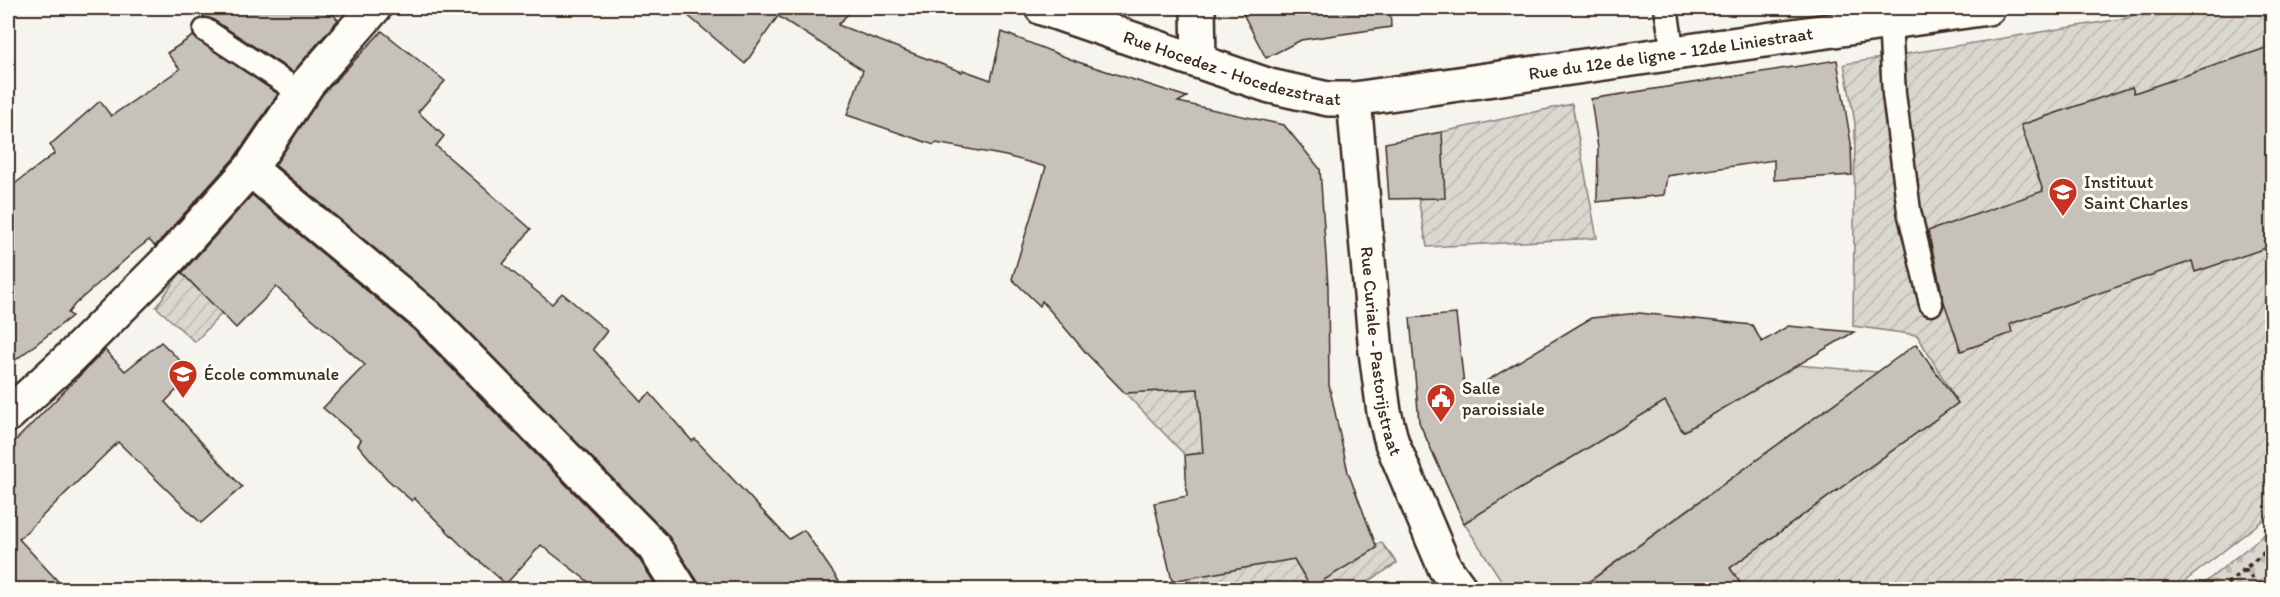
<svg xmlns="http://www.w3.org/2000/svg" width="2280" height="597" font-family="Itim,sans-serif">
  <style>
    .cemetery { fill: url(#cemetery-stones); stroke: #8a8077; stroke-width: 1.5 }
    .park { fill: #dad6d0; stroke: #8a8077; stroke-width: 1.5 }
    .garden { fill: url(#garden-furrows); stroke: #8a8077; stroke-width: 1.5 }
    .building { fill: #c7c1bb; stroke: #3b2a1e; stroke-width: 1.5 }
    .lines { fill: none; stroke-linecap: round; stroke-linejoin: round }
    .lane-casing { stroke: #3b2a1e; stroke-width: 27 }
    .street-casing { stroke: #3b2a1e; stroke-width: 38 }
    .secondary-casing { stroke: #3b2a1e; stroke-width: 38 }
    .path { stroke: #3b2a1e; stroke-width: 4; stroke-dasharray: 4.5 4.5; stroke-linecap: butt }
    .lane { stroke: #fdfcf7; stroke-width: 22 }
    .street { stroke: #fdfcf7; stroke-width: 33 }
    .secondary { stroke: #fdfcf7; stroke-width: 33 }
    .labels { text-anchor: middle; stroke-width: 6; stroke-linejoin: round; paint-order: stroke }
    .street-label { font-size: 18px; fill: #3b2a1e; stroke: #fdfcf7 }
    .poi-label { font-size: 18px; fill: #3b2a1e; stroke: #fdfcf7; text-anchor: start }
  </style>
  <defs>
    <pattern id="cemetery-stones" width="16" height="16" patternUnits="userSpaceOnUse" patternTransform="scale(1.5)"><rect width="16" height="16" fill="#dad6d0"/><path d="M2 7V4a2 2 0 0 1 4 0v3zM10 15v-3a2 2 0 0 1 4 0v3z" fill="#bcb8b2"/></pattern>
    <pattern id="garden-furrows" width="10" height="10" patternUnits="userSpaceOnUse" patternTransform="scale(1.5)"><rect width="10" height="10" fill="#dad6d0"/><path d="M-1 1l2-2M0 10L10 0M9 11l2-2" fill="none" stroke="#bcb8b2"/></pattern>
  </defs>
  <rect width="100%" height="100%" fill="#f5f4ee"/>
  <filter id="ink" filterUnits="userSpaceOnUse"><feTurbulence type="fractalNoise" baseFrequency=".0167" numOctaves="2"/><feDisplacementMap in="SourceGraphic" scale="12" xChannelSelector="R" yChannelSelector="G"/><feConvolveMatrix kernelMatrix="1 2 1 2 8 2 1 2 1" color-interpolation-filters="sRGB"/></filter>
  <g filter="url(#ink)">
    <!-- cemetery -->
    <path class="cemetery" d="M2272,528V589H2197Z"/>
    <!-- park -->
    <path class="park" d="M1797,365L1878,372L1578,589H1507L1464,523L1665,401Z"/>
    <!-- garden -->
    <g class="garden">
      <path d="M2148,8H2272V513L2175,589L1745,590L1730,568L1958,403L1917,335L1853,326L1855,123L1844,64L2127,18Z"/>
      <path d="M1572,104L1597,238L1427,247L1418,198L1442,132Z"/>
      <path d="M225,265L250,283L195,342L156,307L181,272L200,292Z"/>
      <path d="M1198,389L1200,408L1272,445L1185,455L1125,393Z"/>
      <path d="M1381,542L1397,563L1366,583L1368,589L1178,590L1172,581L1294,559L1311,588Z"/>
    </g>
    <!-- building -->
    <g class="building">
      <path d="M196,8H328L338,20L293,72L212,19L204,17Z"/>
      <path d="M679,8H853L838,25L962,72L963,70L991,80L1002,32L1078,62L1187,97L1178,102L1284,125L1320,169L1328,286L1329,385L1348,472L1377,548L1311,588L1294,559L1172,581L1154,503L1187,496L1185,455L1203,453L1198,389L1125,393L1088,355L1042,301L1040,306L1012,279L1046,167L1006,156L936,143L934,145L847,115L863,70L778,16L745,64Z"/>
      <path d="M1240,8H1390L1391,27L1301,40L1266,58Z"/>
      <path d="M382,31L445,81L418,112L444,136L436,146L531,229L503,264L552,304L562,293L607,331L593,349L641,401L650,393L692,441L695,439L789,539L804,530L845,590H700L697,580L667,534L440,303L275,165L323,94Z"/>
      <path d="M193,36L278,94L235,157L157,244L155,246L149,240L135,251L75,304L68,313L72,316L8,366V189L55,153L50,145L100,101L111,116L180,69L167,53Z"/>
      <path d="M2266,48L2272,67V246L2195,272L2192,261L2010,324L2012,333L1961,351L1944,302L1928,231L2043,191L2021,125L2132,87L2134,93Z"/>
      <path d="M1837,60L1851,143L1852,175L1774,180V160L1667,176L1664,195L1597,202L1598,148L1591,99Z"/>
      <path d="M1442,132L1445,198L1389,199L1385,143Z"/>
      <path d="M252,195L414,330L639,559L659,590H599L541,545L506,584L460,544L414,498L412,501L387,479L358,445L361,440L323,408L365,365L276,287L236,328L182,273Z"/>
      <path d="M1639,313L1752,325L1762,342L1788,326L1854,332L1683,432L1665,401L1464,523L1419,422L1410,318L1456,314L1465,394L1591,318Z"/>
      <path d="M161,342L193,373L165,402L242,487L201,523L118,442L19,539L66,590H8V448L105,350L125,371Z"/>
      <path d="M1916,344L1958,403L1730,568L1745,590H1578Z"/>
    </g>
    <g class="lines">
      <!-- lane casing -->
      <g class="lane-casing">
        <g id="lane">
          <path d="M1666,8L1673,53"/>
          <path d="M1890,21L1894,94L1909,211L1931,304"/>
          <path d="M205,30L301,93"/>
        </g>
      </g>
      <!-- street casing -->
      <g class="street-casing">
        <g id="street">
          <path d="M1198,8L1199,60"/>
          <path id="s1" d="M1354,99L1988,8"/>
          <path d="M250,169L427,316L654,547L681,590"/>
          <path d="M8,415L70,358L171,257L250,169L308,83L374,8"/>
        </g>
      </g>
      <!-- secondary casing -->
      <g class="secondary-casing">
        <g id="secondary">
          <path id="s2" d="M1042,8L1270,86L1328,99H1354L1376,352L1384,412L1392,443L1445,568L1461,590"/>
        </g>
      </g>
      <!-- path -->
      <g class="path">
        <path d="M2244,569L2263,590"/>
        <path d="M2220,590L2272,546"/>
      </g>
      <!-- lane -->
      <use href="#lane" class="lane"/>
      <!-- street -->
      <use href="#street" class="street"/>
      <!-- secondary -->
      <use href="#secondary" class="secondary"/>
    </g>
  </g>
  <!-- icons -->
  <defs>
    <g id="school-pin" transform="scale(1.5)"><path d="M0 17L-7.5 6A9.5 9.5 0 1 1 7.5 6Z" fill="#c8321e" stroke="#fdfcf7"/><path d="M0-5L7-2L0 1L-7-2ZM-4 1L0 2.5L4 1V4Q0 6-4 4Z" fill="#fff"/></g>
    <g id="civic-pin" transform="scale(1.5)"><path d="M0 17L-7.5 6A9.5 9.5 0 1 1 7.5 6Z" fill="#c8321e" stroke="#fdfcf7"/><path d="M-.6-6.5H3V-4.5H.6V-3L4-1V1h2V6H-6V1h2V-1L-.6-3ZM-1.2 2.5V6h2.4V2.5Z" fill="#fff"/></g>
  </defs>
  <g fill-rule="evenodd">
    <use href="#school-pin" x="2063" y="192"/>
    <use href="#school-pin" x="183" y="374"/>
    <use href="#civic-pin" x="1441" y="398"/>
  </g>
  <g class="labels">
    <!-- street labels -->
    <g class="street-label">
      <text dy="6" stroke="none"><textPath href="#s1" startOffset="320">Rue du 12e de ligne - 12de Liniestraat</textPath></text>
      <text dy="6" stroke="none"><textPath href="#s2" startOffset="200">Rue Hocedez - Hocedezstraat</textPath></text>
      <text dy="6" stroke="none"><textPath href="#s2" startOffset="580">Rue Curiale - Pastorijstraat</textPath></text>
    </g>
    <!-- poi labels -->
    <g class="poi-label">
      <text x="2084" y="188">Instituut<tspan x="2084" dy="21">Saint Charles</tspan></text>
      <text x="204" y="380">École communale</text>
      <text x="1462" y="394">Salle<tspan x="1462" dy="21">paroissiale</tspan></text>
    </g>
  </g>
  <!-- margin -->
  <rect width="2280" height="597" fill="none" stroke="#fdfcf7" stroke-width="30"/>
  <rect x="15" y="15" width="2250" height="567" fill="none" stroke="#3b2a1e" stroke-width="2" filter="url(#ink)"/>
</svg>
